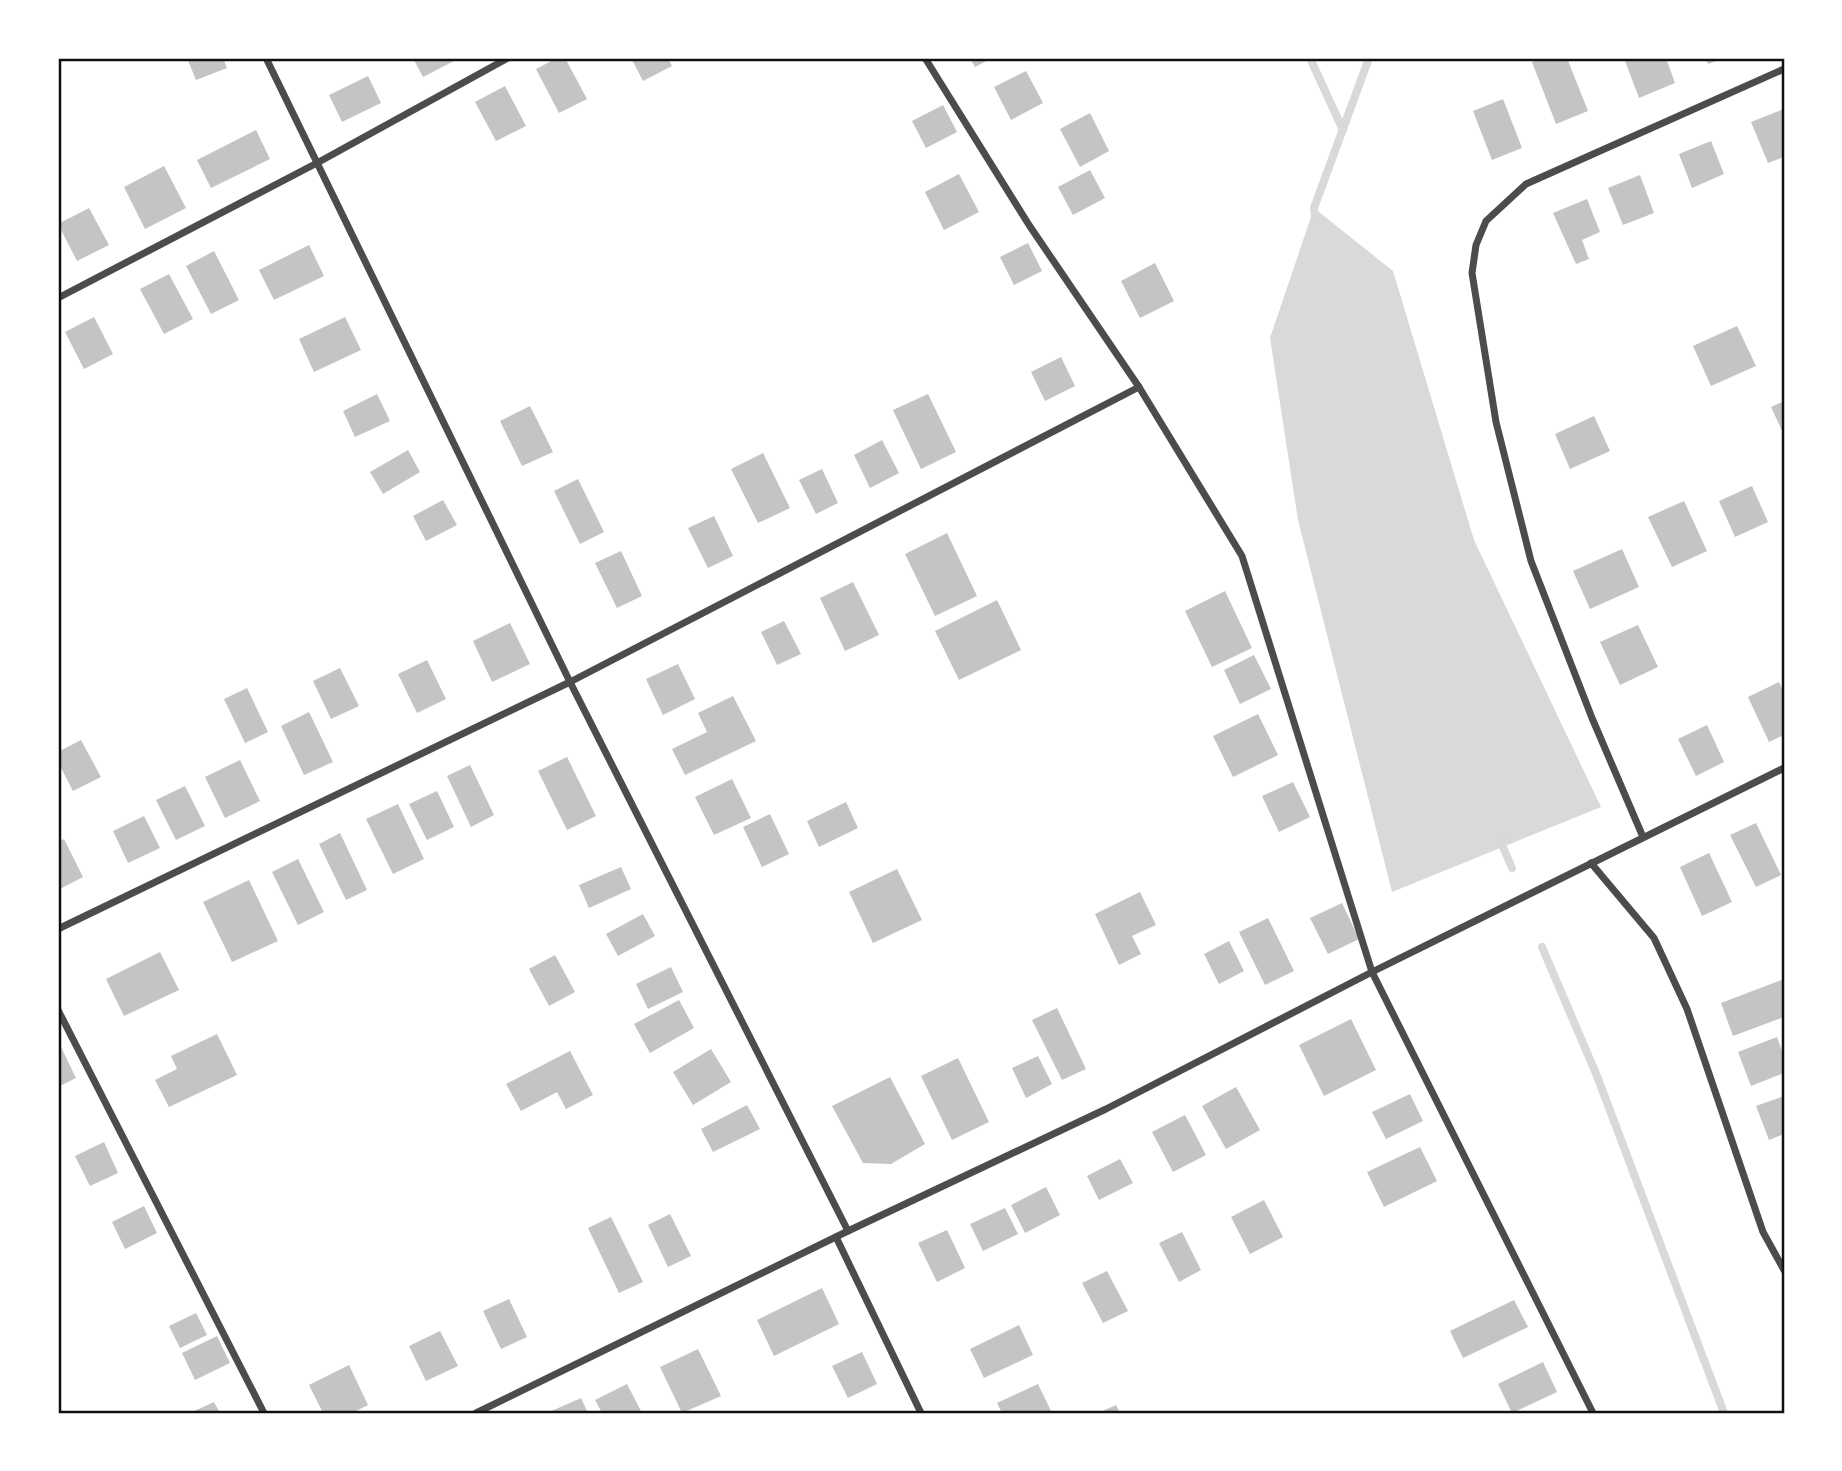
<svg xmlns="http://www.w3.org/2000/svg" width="1842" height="1471" font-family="'DM Sans',sans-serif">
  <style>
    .water { fill: #d9d9d9 }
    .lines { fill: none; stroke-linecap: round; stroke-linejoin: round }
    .stream { stroke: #d9d9d9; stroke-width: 8 }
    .building { fill: #c4c4c4 }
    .minor { stroke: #4c4c4c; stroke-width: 7 }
    .neatline { fill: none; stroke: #111; stroke-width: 2.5 }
  </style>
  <rect width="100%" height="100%" fill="#fff"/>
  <!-- water -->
  <path class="water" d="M1314,208L1393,271L1474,540L1601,807L1392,892L1298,520L1270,338Z"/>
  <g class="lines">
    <!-- stream -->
    <g class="stream">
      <path d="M1310,58L1343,130"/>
      <path d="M1315,217L1314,208L1369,58"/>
      <path d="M1500,840L1512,868"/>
      <path d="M1542,947L1597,1076L1724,1413"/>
    </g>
  </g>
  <!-- building -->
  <g class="building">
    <path d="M187,58H223L227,68L196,80Z"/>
    <path d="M413,58H452L454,61L423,77Z"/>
    <path d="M557,58H565L587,99L559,113L536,69Z"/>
    <path d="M631,58H668L672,66L643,81Z"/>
    <path d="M970,58H992L975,67Z"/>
    <path d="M1544,58H1567L1588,111L1556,124L1532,62Z"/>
    <path d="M1624,58H1666L1675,83L1639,98Z"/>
    <path d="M1705,58H1724L1708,64Z"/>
    <path d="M1026,71L1043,103L1011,120L994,87Z"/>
    <path d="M368,76L381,103L342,122L329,95Z"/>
    <path d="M505,86L526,126L496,141L475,102Z"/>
    <path d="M1503,99L1522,148L1492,160L1473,111Z"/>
    <path d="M943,105L957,132L926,148L912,121Z"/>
    <path d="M1784,109V157L1768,163L1751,122Z"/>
    <path d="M1090,113L1109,151L1080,167L1060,129Z"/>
    <path d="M256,130L270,159L211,188L197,160Z"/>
    <path d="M1711,141L1724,174L1692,188L1679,154Z"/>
    <path d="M164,166L186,208L145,229L124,187Z"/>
    <path d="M1090,170L1105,198L1073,215L1058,187Z"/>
    <path d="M959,174L979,212L944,230L925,192Z"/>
    <path d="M1640,175L1654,213L1623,225L1608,188Z"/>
    <path d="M1587,199L1600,232L1582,240L1589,259L1576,264L1553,213Z"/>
    <path d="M89,208L109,245L77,261L58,224Z"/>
    <path d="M1028,243L1042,271L1014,285L1000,257Z"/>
    <path d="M309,245L324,276L274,300L259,270Z"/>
    <path d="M214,251L239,300L211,314L186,266Z"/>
    <path d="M1155,263L1174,301L1140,318L1121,281Z"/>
    <path d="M169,274L193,319L164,334L140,289Z"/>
    <path d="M94,317L113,354L84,369L65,332Z"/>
    <path d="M345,317L361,350L314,372L299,339Z"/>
    <path d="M1737,326L1756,366L1711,386L1693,346Z"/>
    <path d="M1061,357L1075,386L1045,401L1031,372Z"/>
    <path d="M377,394L390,421L355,437L343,411Z"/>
    <path d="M928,394L956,452L921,469L893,410Z"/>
    <path d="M1784,401V435L1771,407Z"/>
    <path d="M530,406L553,452L522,466L500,421Z"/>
    <path d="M1594,416L1610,451L1570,469L1555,434Z"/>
    <path d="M882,440L899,473L870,488L854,455Z"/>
    <path d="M408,450L420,472L383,494L370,472Z"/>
    <path d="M763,453L790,508L758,523L731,469Z"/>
    <path d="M822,469L838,503L816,514L799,480Z"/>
    <path d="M578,479L604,532L580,544L554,491Z"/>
    <path d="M1752,486L1768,522L1735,537L1719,501Z"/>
    <path d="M443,500L457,525L426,541L413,516Z"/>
    <path d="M1684,501L1707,551L1672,567L1648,517Z"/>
    <path d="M714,516L733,556L708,568L688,528Z"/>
    <path d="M947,533L977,596L935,616L905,554Z"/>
    <path d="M1622,549L1639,587L1590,609L1573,571Z"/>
    <path d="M621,551L642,596L617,608L595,563Z"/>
    <path d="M853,582L879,635L845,651L820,598Z"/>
    <path d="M1225,591L1252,648L1212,667L1185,611Z"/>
    <path d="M997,600L1021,650L959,680L935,631Z"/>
    <path d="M784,621L801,654L777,665L761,632Z"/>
    <path d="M510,623L530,664L492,682L473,641Z"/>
    <path d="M1638,625L1658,667L1620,685L1600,642Z"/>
    <path d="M1254,655L1271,689L1240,704L1224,670Z"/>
    <path d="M427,660L446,699L417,713L398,674Z"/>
    <path d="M678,664L695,699L663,715L646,679Z"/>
    <path d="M340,668L359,706L331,719L313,681Z"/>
    <path d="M1779,682L1784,694V735L1769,742L1748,697Z"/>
    <path d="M247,688L268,732L245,743L224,699Z"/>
    <path d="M733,696L756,741L685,775L672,749L707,732L698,713Z"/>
    <path d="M309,712L333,762L304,775L281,726Z"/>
    <path d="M1258,714L1278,755L1233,777L1213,736Z"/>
    <path d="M1707,725L1724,762L1696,776L1678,739Z"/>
    <path d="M81,740L101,777L73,791L58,762V752Z"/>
    <path d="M567,757L596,816L567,830L538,771Z"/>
    <path d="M240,760L260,801L225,818L205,777Z"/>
    <path d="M470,765L494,815L471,827L447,776Z"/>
    <path d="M732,779L751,818L714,835L695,797Z"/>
    <path d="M1293,782L1310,817L1279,832L1262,796Z"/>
    <path d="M185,786L205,826L176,840L156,800Z"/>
    <path d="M437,791L454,827L427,840L409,804Z"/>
    <path d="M846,802L858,828L819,847L807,821Z"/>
    <path d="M398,804L424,859L393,874L366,819Z"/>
    <path d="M770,814L789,854L762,867L743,827Z"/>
    <path d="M144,816L160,848L128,863L113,831Z"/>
    <path d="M1756,823L1781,875L1756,887L1730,835Z"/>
    <path d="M340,833L367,890L346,900L319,844Z"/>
    <path d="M64,839L83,877L58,890V842Z"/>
    <path d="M1709,853L1732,902L1702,916L1680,867Z"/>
    <path d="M298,859L324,912L298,925L272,872Z"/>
    <path d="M621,867L631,889L589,908L579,885Z"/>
    <path d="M897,869L922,920L873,943L849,892Z"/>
    <path d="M249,880L278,941L232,962L203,902Z"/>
    <path d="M1140,892L1156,925L1132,936L1141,954L1119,965L1095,914Z"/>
    <path d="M1342,903L1359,939L1328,954L1310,918Z"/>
    <path d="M643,914L655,936L618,956L606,934Z"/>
    <path d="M1268,918L1294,971L1265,985L1239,932Z"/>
    <path d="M1229,941L1244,971L1219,984L1204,954Z"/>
    <path d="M160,952L179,990L124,1016L106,979Z"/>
    <path d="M555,955L575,992L549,1006L529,969Z"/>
    <path d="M671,967L683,992L648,1009L636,984Z"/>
    <path d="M1784,979V1017L1733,1036L1721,1003Z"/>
    <path d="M679,1000L694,1028L650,1053L634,1024Z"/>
    <path d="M1057,1008L1086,1069L1062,1080L1032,1020Z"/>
    <path d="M1351,1019L1376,1070L1324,1096L1299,1045Z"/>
    <path d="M217,1034L237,1075L169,1107L155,1080L177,1069L171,1056Z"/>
    <path d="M1777,1037L1784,1057V1073L1751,1086L1738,1052Z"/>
    <path d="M60,1045L76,1078L58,1087V1046Z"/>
    <path d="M711,1049L731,1082L693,1105L673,1072Z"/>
    <path d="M570,1051L593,1095L566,1109L557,1092L521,1111L506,1084Z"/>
    <path d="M1038,1056L1052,1084L1026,1098L1012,1068Z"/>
    <path d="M958,1058L989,1122L952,1140L921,1076Z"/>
    <path d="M890,1077L925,1144L891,1164L863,1163L832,1106Z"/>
    <path d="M1236,1087L1260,1130L1226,1149L1202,1106Z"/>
    <path d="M1410,1094L1423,1121L1386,1139L1372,1112Z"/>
    <path d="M1784,1096V1134L1769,1140L1756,1106Z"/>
    <path d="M747,1105L760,1129L713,1152L701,1129Z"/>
    <path d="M1185,1115L1206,1155L1173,1172L1152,1132Z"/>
    <path d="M104,1142L118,1173L90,1186L75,1156Z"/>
    <path d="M1420,1147L1437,1181L1384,1207L1367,1172Z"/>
    <path d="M1120,1159L1133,1183L1099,1200L1087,1176Z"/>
    <path d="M1046,1187L1060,1215L1025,1233L1011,1205Z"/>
    <path d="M1264,1200L1283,1237L1250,1254L1231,1217Z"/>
    <path d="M144,1206L157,1233L125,1249L112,1222Z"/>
    <path d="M1005,1208L1018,1234L983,1251L970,1224Z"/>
    <path d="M670,1214L691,1256L668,1267L648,1225Z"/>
    <path d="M611,1217L643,1282L619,1293L588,1228Z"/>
    <path d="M947,1230L965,1268L937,1282L918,1243Z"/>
    <path d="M1182,1232L1201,1270L1179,1282L1159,1243Z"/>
    <path d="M1107,1271L1128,1311L1103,1323L1082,1283Z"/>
    <path d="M822,1288L839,1324L774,1356L757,1320Z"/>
    <path d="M509,1299L527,1337L501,1349L483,1311Z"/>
    <path d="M1514,1300L1528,1327L1463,1358L1450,1331Z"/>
    <path d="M196,1313L207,1335L180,1348L169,1326Z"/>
    <path d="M1019,1325L1033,1355L984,1378L970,1349Z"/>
    <path d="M440,1331L458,1366L426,1381L409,1346Z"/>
    <path d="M217,1336L230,1363L195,1380L182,1353Z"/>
    <path d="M698,1349L721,1396L682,1413L660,1367Z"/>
    <path d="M862,1352L877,1384L848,1398L832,1366Z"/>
    <path d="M1543,1362L1557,1392L1512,1413L1498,1384Z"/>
    <path d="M349,1365L368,1405L352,1413H323L309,1385Z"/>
    <path d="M627,1384L642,1413H602L595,1400Z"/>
    <path d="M1038,1384L1052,1413H1002L997,1403Z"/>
    <path d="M581,1398L588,1413H547Z"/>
    <path d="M214,1402L220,1413H190Z"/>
    <path d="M1116,1405L1120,1413H1098Z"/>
  </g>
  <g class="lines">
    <!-- minor -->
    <g class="minor">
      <path d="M266,58L570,682L848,1231"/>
      <path d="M925,58L1029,225L1139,387L1242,556L1372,972L1593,1413"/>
      <path d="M58,298L317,163L508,58"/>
      <path d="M1643,837L1592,718L1531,561L1496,422L1472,273L1476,245L1486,221L1526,184L1784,69"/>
      <path d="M1591,863L1654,938L1687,1009L1763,1232L1784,1270"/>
      <path d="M58,929L570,682L1139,387"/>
      <path d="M58,1010L264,1413"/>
      <path d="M836,1237L921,1413"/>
      <path d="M476,1413L848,1231L1106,1109L1372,972L1784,768"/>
    </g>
  </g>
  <!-- border -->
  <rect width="1842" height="1471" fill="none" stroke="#ffffff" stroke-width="119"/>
  <rect x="60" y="60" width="1723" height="1352" class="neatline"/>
</svg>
